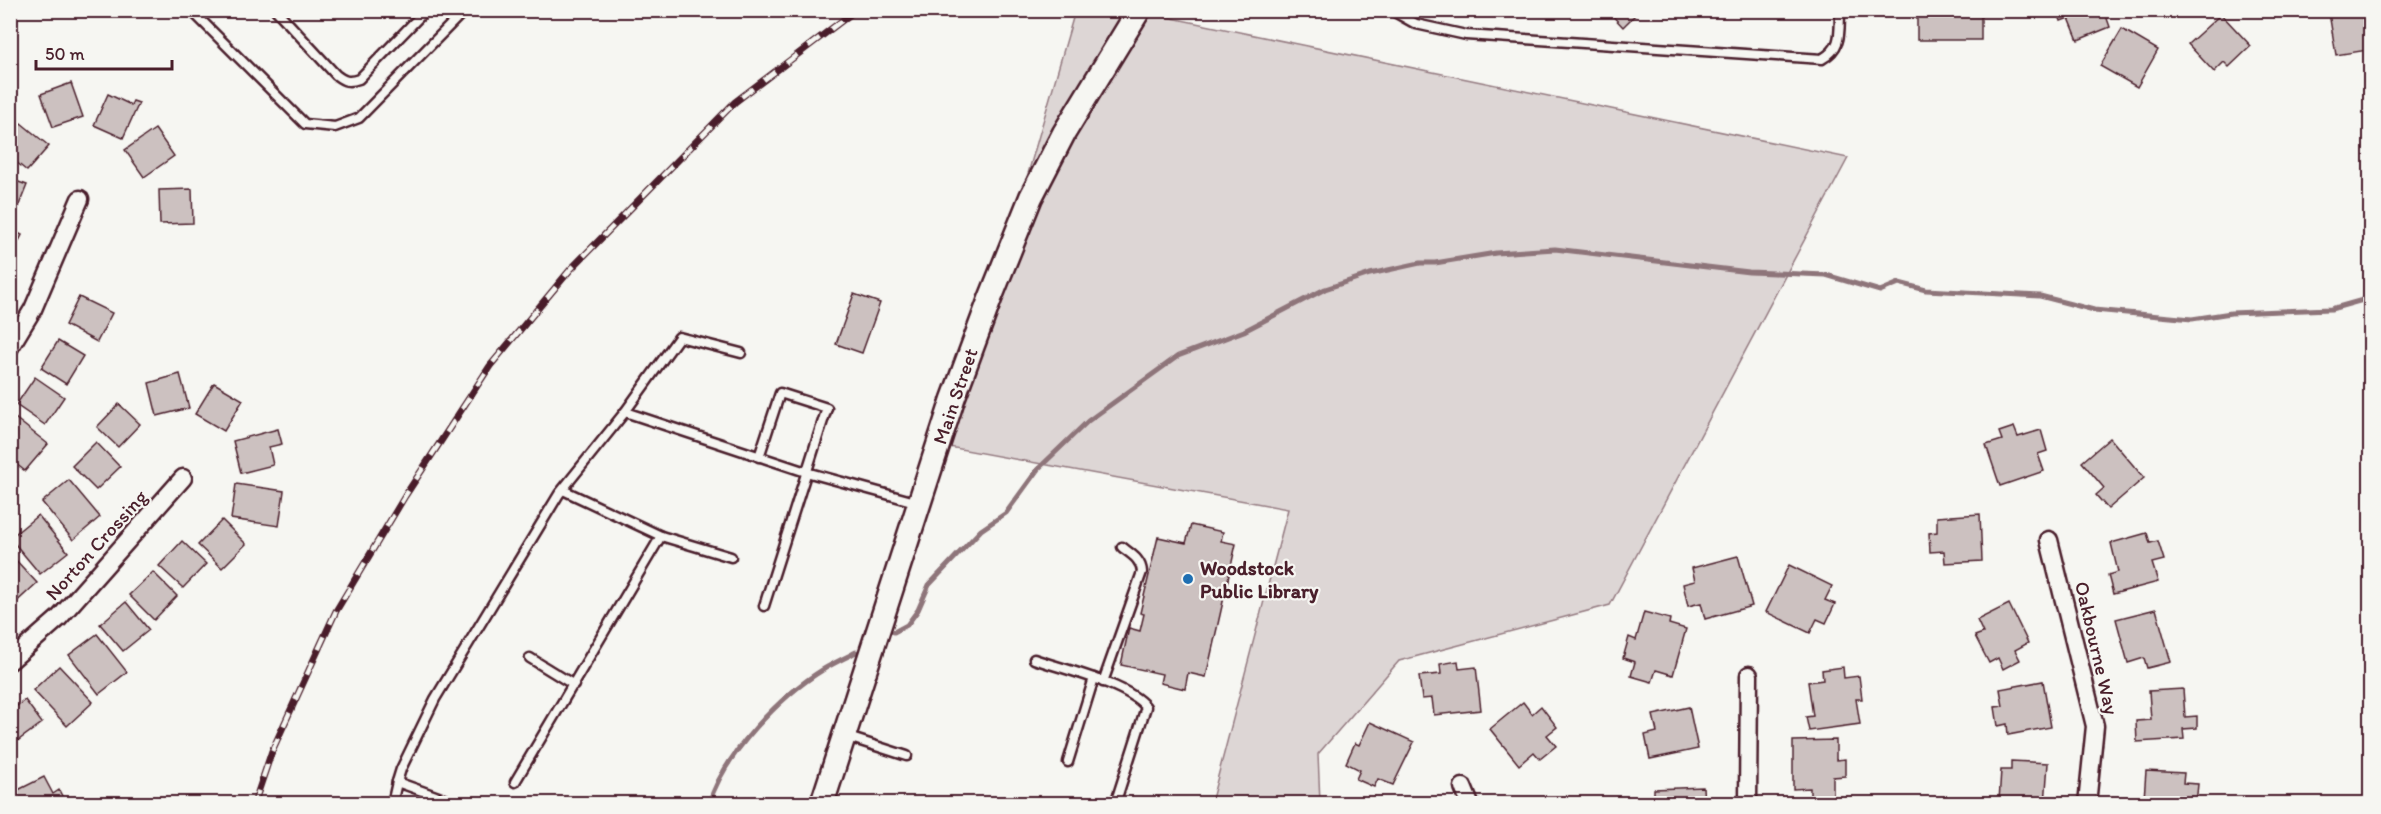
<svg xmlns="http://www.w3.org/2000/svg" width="2381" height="814" font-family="Itim,sans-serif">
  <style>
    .green { fill: #ddd6d5; stroke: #947a80; stroke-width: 1.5 }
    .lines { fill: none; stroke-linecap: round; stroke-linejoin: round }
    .stream { stroke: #8e747a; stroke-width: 5 }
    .building { fill: #ccc1c0; stroke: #4a1f2b; stroke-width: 1.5 }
    .service-casing { stroke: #4a1f2b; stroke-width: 13 }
    .minor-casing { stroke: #4a1f2b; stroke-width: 21 }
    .secondary-casing { stroke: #4a1f2b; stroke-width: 27 }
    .service { stroke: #f6f6f2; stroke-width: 8 }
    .minor { stroke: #f6f6f2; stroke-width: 16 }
    .secondary { stroke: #f6f6f2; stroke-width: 22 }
    .rail-casing { stroke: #4a1f2b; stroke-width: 7 }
    .rail { stroke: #f6f6f2; stroke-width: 4.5; stroke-dasharray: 14; stroke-linecap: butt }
    .poi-dot { fill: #1f6fb2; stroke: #f6f6f2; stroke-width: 2 }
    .labels { text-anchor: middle; stroke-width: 4.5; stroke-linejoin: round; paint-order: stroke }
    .street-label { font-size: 20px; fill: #4a1f2b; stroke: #f6f6f2 }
    .poi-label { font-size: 20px; font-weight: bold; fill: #4a1f2b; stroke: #f6f6f2; text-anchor: start }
  </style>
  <rect width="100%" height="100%" fill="#f6f6f2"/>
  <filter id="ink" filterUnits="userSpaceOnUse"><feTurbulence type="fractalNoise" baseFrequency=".0167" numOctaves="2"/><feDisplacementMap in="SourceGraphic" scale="12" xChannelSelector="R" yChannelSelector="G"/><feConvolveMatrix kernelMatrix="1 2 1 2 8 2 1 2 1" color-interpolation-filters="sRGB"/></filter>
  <g filter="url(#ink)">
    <!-- green -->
    <path class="green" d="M1075,11H1138L1848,158L1610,605L1399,661L1318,754L1320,803H1211L1288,509L949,447Z"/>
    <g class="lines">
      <!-- stream -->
      <g class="stream">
        <path d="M894,632L907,625L918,610L929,585L981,530L1006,513L1038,469L1088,421L1178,356L1244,331L1325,289L1370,274L1420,263H1435L1496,253L1555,249L1749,272L1826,275L1880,291L1899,283L1926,290L2040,296L2094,310L2192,319L2231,313L2331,309L2370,298"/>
        <path d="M709,804C724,754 780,696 824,669C834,663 845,658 856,652"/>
      </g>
    </g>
    <!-- building -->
    <g class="building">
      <path d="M1460,10H1486L1462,17Z"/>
      <path d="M1607,10H1640L1623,27Z"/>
      <rect x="1917" y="10" width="64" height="30"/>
      <path d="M2057,10H2104L2110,27L2078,40L2069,18L2061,21Z"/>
      <path d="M2339,10H2361L2368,50L2336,55L2329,13Z"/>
      <path d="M2221,14L2251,46L2229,67L2224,62L2214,72L2188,44Z"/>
      <path d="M2122,29L2158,50L2137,87L2100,66Z"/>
      <path d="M71,83L83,117L53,127L41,94Z"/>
      <path d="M108,94L131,105L133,101L139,103L123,138L94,125Z"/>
      <path d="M21,123L49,146L27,171L10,157V136Z"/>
      <path d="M155,129L174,156L144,177L125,150Z"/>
      <path d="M10,179L27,185L15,215L10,213Z"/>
      <path d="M192,189L193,223L160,224L159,190Z"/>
      <path d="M10,229L22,235L10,258Z"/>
      <path d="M854,294L880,303L862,353L836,344Z"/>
      <path d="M79,297L112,313L97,342L65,325Z"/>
      <path d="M58,341L83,356L66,384L41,368Z"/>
      <path d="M180,374L189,408L157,416L149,383Z"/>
      <path d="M35,377L64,397L45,425L16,405Z"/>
      <path d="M214,383L243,400L224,431L195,414Z"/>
      <path d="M119,404L140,424L118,447L97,427Z"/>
      <path d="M10,414L48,444L25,471L10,459Z"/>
      <path d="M2014,427L2018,437L2041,430L2047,451L2038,454L2044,471L2000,486L1986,445L2002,440L1999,432Z"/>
      <path d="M278,429L282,444L269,447L273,465L241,473L233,441Z"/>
      <path d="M2110,438L2144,478L2108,509L2096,495L2104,488L2082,462Z"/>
      <path d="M96,442L120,467L96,490L72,466Z"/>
      <path d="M69,480L100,517L73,540L42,502Z"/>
      <path d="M236,484L284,491L279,526L231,519Z"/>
      <path d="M1980,514L1982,561L1945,563L1944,551L1930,552L1929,533L1937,532V517Z"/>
      <path d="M38,515L68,552L40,574L10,538Z"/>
      <path d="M222,520L246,544L222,568L198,545Z"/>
      <path d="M1191,525L1223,532L1221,541L1236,544L1206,677L1188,673L1185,689L1160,683L1162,674L1121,665L1129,628L1140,631L1144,614L1140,613L1158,537L1186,543Z"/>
      <path d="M2147,533L2150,543L2158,541L2164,560L2152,563L2158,582L2113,594L2108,575L2118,572L2111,543Z"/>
      <path d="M182,541L206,564L183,588L159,566Z"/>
      <path d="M1738,556L1752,606L1705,619L1701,603L1688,606L1683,584L1695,581L1692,568Z"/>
      <path d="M13,557L37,583L12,606L10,559Z"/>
      <path d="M1789,565L1832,586L1825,600L1835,604L1826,623L1817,619L1810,633L1766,612Z"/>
      <path d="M153,572L177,596L154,620L129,595Z"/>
      <path d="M126,602L149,630L123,651L100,624Z"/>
      <path d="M2009,604L2028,643L2015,650L2020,660L2003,669L1998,658L1989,663L1975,636L1983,633L1977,620Z"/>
      <path d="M2156,609L2171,662L2147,668L2144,658L2128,663L2116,619Z"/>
      <path d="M1644,612L1670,619L1669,624L1686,629L1673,675L1656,670L1652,682L1631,676L1635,662L1623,658L1629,637L1636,640Z"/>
      <path d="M97,634L127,672L99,694L69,655Z"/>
      <path d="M1458,661L1459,669L1476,667L1481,710L1434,715L1432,698L1422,699L1419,676L1441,674L1440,664Z"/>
      <path d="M59,666L93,702L67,726L33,690Z"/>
      <path d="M1843,667L1844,678L1859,676L1862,699H1856L1860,724L1809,731L1806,717L1813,716L1808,682L1823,680L1822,670Z"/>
      <path d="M2043,681L2051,727L2008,735L2007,724L1998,726L1995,707L2003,706L2000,689Z"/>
      <path d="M2183,689L2185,717L2197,716V728L2183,729L2184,739L2137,742L2136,721L2151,720L2149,691Z"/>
      <path d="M25,700L42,723L16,742L10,735V711Z"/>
      <path d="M1523,702L1532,714L1541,706L1557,727L1547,735L1556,746L1540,759L1534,752L1519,765L1490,729Z"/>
      <path d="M1689,707L1698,749L1650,759L1645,735L1657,732L1653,715Z"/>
      <path d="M1370,722L1414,742L1393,785L1378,779L1374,787L1356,779L1360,770L1346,763L1355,743L1359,745Z"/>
      <path d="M1836,740V760L1845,759V776L1833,777V798L1810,799V788L1793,789V741Z"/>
      <path d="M2011,761L2048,763L2045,804L1999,801L2001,770H2011Z"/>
      <path d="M2146,771L2184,773L2183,783L2198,784L2196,804H2131L2132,798L2144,799Z"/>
      <path d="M44,777L53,794L59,790L66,804H10V794Z"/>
      <path d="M1703,787L1704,804H1654V789Z"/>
    </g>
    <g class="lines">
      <!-- service casing -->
      <g class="service-casing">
        <g id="service">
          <path d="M191,10L305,124L335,127L359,118L465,10"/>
          <path d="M276,10L336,75C344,81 348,83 359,79L426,10"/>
          <path d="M1391,10L1416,24L1466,35L1822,59C1843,47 1839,32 1840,10"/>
          <path d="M741,353L679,337L625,412L806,472L919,503"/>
          <path d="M759,457L780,393L827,408L764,606"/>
          <path d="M661,536L731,557"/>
          <path d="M530,658L574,685"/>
          <path d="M1034,659C1063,669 1128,684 1146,707L1115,804"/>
          <path d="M1103,682L1142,572C1141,559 1131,554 1122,547"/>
          <path d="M845,736L907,756"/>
          <path d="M1068,762L1094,678"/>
          <path d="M397,782L401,769L435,699L559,494L625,412"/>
          <path d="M515,782L661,536L563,490"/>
          <path d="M392,804L397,782L458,804"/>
        </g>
      </g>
      <!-- minor casing -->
      <g class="minor-casing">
        <g id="minor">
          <path d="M10,347L33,309L80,199"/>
          <path d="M2049,540L2095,726L2087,804"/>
          <path d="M10,661L59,618L183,478"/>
          <path d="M1463,787L1470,804"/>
          <path d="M1748,804L1749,675"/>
        </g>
      </g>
      <!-- secondary casing -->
      <g class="secondary-casing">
        <path id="secondary" d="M822,804L953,399L990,299L1031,197L1064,133L1139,10"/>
      </g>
      <!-- service -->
      <use href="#service" class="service"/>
      <!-- minor -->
      <use href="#minor" class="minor"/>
      <!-- secondary -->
      <use href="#secondary" class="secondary"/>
      <!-- rail casing -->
      <g class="rail-casing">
        <path id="rail" d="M254,804L272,751L336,611L405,496L490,366L570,270L735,102L856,10"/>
      </g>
      <!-- rail -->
      <use href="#rail" class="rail"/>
    </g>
  </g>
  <!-- markers -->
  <circle class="poi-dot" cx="1188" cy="579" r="6"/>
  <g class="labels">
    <!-- street labels -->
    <g class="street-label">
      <text transform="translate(955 396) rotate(-71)" y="7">Main Street</text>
      <text transform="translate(96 545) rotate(-48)" y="7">Norton Crossing</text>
      <text transform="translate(2097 648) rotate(77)" y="7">Oakbourne Way</text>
    </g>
    <!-- poi labels -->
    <g class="poi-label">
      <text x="1200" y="575">Woodstock<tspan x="1200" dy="23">Public Library</tspan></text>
    </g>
  </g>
  <!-- margin -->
  <rect width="2381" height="814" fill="none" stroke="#f6f6f2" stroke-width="36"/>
  <rect x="18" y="18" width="2345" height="778" fill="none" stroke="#4a1f2b" stroke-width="2" filter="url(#ink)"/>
  <!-- scale -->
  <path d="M36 60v9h136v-9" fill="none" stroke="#4a1f2b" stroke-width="3"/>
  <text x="45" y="60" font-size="18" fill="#4a1f2b" stroke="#f6f6f2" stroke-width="4.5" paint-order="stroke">50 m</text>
</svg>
